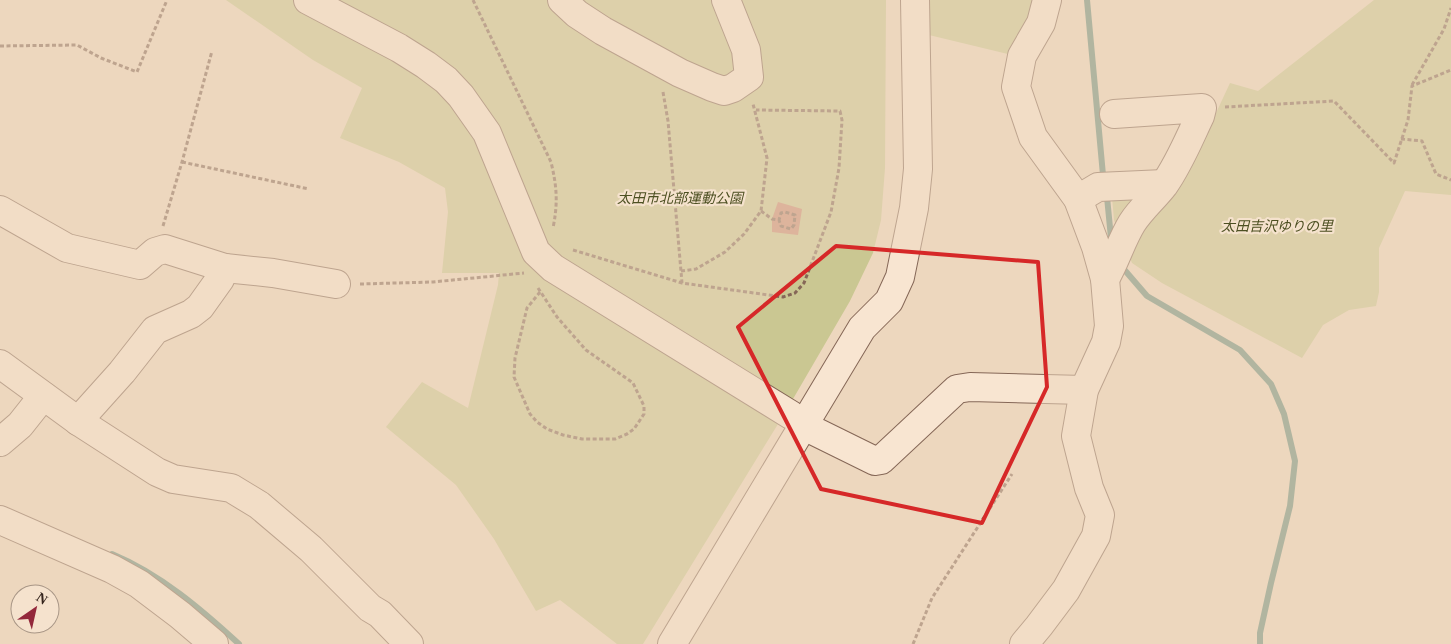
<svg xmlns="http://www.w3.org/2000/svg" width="1451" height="644" font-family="'Times New Roman','Noto Sans JP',serif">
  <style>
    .green { fill: #cac792 }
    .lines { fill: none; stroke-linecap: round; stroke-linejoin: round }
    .stream { stroke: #698c7d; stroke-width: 6 }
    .building { fill: #cb8974 }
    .minor-casing { stroke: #856757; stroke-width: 30 }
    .path { stroke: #856757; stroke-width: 3; stroke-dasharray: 4 2.5; stroke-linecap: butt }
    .minor { stroke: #f8e5d1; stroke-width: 28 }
    .marked { fill: none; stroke: #d62828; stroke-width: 4; stroke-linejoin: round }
    .labels { text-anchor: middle; stroke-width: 4.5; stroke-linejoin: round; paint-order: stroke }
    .park-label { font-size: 14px; font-style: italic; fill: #4d5022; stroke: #f5e2cd }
  </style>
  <rect width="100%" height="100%" fill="#edd7be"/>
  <!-- green -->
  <g class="green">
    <path d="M226,0H886L885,168L881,220L873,253L850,301L786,411L643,644H617L560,600L536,611L494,539L456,485L386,427L422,382L468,408L498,285L499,273H442L448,212L445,188L399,162L340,138L362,88L313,60Z"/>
    <path d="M930,0H1038L1012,55L929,35Z"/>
    <path d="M1374,0H1451V195L1405,191L1379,248V292L1376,306L1349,310L1323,325L1302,358L1162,283L1132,263L1114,220L1112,197L1188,173L1230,83L1258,91Z"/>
  </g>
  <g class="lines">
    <!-- stream -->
    <g class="stream">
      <path d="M1087,0L1103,175"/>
      <path d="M1107,197L1111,238"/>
      <path d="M1122,267L1147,296L1240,350L1271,384L1284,414L1295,461L1290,506L1271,583L1260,633V644"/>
      <path d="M112,554C160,574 201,609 239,644"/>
    </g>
  </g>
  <!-- building -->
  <path class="building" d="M778,202L802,209L798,235L772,232V219Z"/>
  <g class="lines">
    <!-- minor casing -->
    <g class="minor-casing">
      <g id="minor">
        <path d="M308,0L399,48L426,65L446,80L461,96L487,133L536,252L553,268L791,415"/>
        <path d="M562,0L577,14L603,31L680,73L712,87L724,91L733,88L749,77L746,50L726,0"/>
        <path d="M1078,199L1098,187L1164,184"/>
        <path d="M0,210L67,248L140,265L155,252L165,249L225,268L273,273L336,284"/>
        <path d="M1105,279C1116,260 1121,241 1132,223C1141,209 1154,198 1164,185C1179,164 1189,139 1200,116L1202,108L1114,114"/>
        <path d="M0,364L78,421L157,472L173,479L231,488L259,505L311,549L370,608L380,614L409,644"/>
        <path d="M78,421L122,372L155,330L191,314L200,307L220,279L225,268"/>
        <path d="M804,426L875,461L881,460L957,389L970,387L1084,390"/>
        <path d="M0,442L20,425L43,396"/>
        <path d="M0,520L112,569L139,584L180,615L214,644"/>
        <path d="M672,644L862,328L889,301L900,277L914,208L918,169L915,0"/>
        <path d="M1024,644L1039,626L1066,590L1096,536L1100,515L1089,488L1076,436L1084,390L1106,342L1109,326L1105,279L1096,247L1078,199L1033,137L1016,87L1022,56L1041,23L1047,0"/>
      </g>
    </g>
    <!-- path -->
    <g class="path">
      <path d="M473,0L551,162C557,187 558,203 553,228"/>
      <path d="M0,46L77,45L101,58L137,72L167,0"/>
      <path d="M1412,85L1444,29L1451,8"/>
      <path d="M663,92L668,121L682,283"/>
      <path d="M1225,107L1334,101L1394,163L1408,120L1412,86L1451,70"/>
      <path d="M1401,139L1422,141L1436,174L1451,180"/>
      <path d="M182,162L309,189"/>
      <path d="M761,211L772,219L779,220L781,213L785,212L795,215L794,225L791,229L781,226L779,220"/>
      <path d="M163,226L182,162L212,51"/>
      <path d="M573,250L682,283L783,297L795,293L804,283L831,212L839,168L842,120L840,111L756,110"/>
      <path d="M681,271L696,269L725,252L744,234L761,211L767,158L753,104"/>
      <path d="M360,284L433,282L524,273"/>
      <path d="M538,288L557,317L586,350L633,383L644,406V414L634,429L627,434L615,439H582L563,435L547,429L537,422L530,414L514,377L515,358L527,308L540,292"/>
      <path d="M913,644L932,598L1012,474"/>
    </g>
    <!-- minor -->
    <use href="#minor" class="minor"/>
  </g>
  <!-- marked area -->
  <path d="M0 0H1451V644H0ZM836,246L1038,262L1047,387L982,523L821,489L738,327Z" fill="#edd7be" fill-opacity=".55" fill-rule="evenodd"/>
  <path class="marked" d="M836,246L1038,262L1047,387L982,523L821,489L738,327Z"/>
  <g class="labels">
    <!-- park labels -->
    <g class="park-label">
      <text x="680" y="203">太田市北部運動公園</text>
      <text x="1277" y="231">太田吉沢ゆりの里</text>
    </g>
  </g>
  <!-- north arrow -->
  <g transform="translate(35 609) rotate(34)"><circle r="24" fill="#f5e2cd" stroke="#a89686"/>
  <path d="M0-4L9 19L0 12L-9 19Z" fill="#93283b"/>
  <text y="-8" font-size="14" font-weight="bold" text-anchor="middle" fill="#34231c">N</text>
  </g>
</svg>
